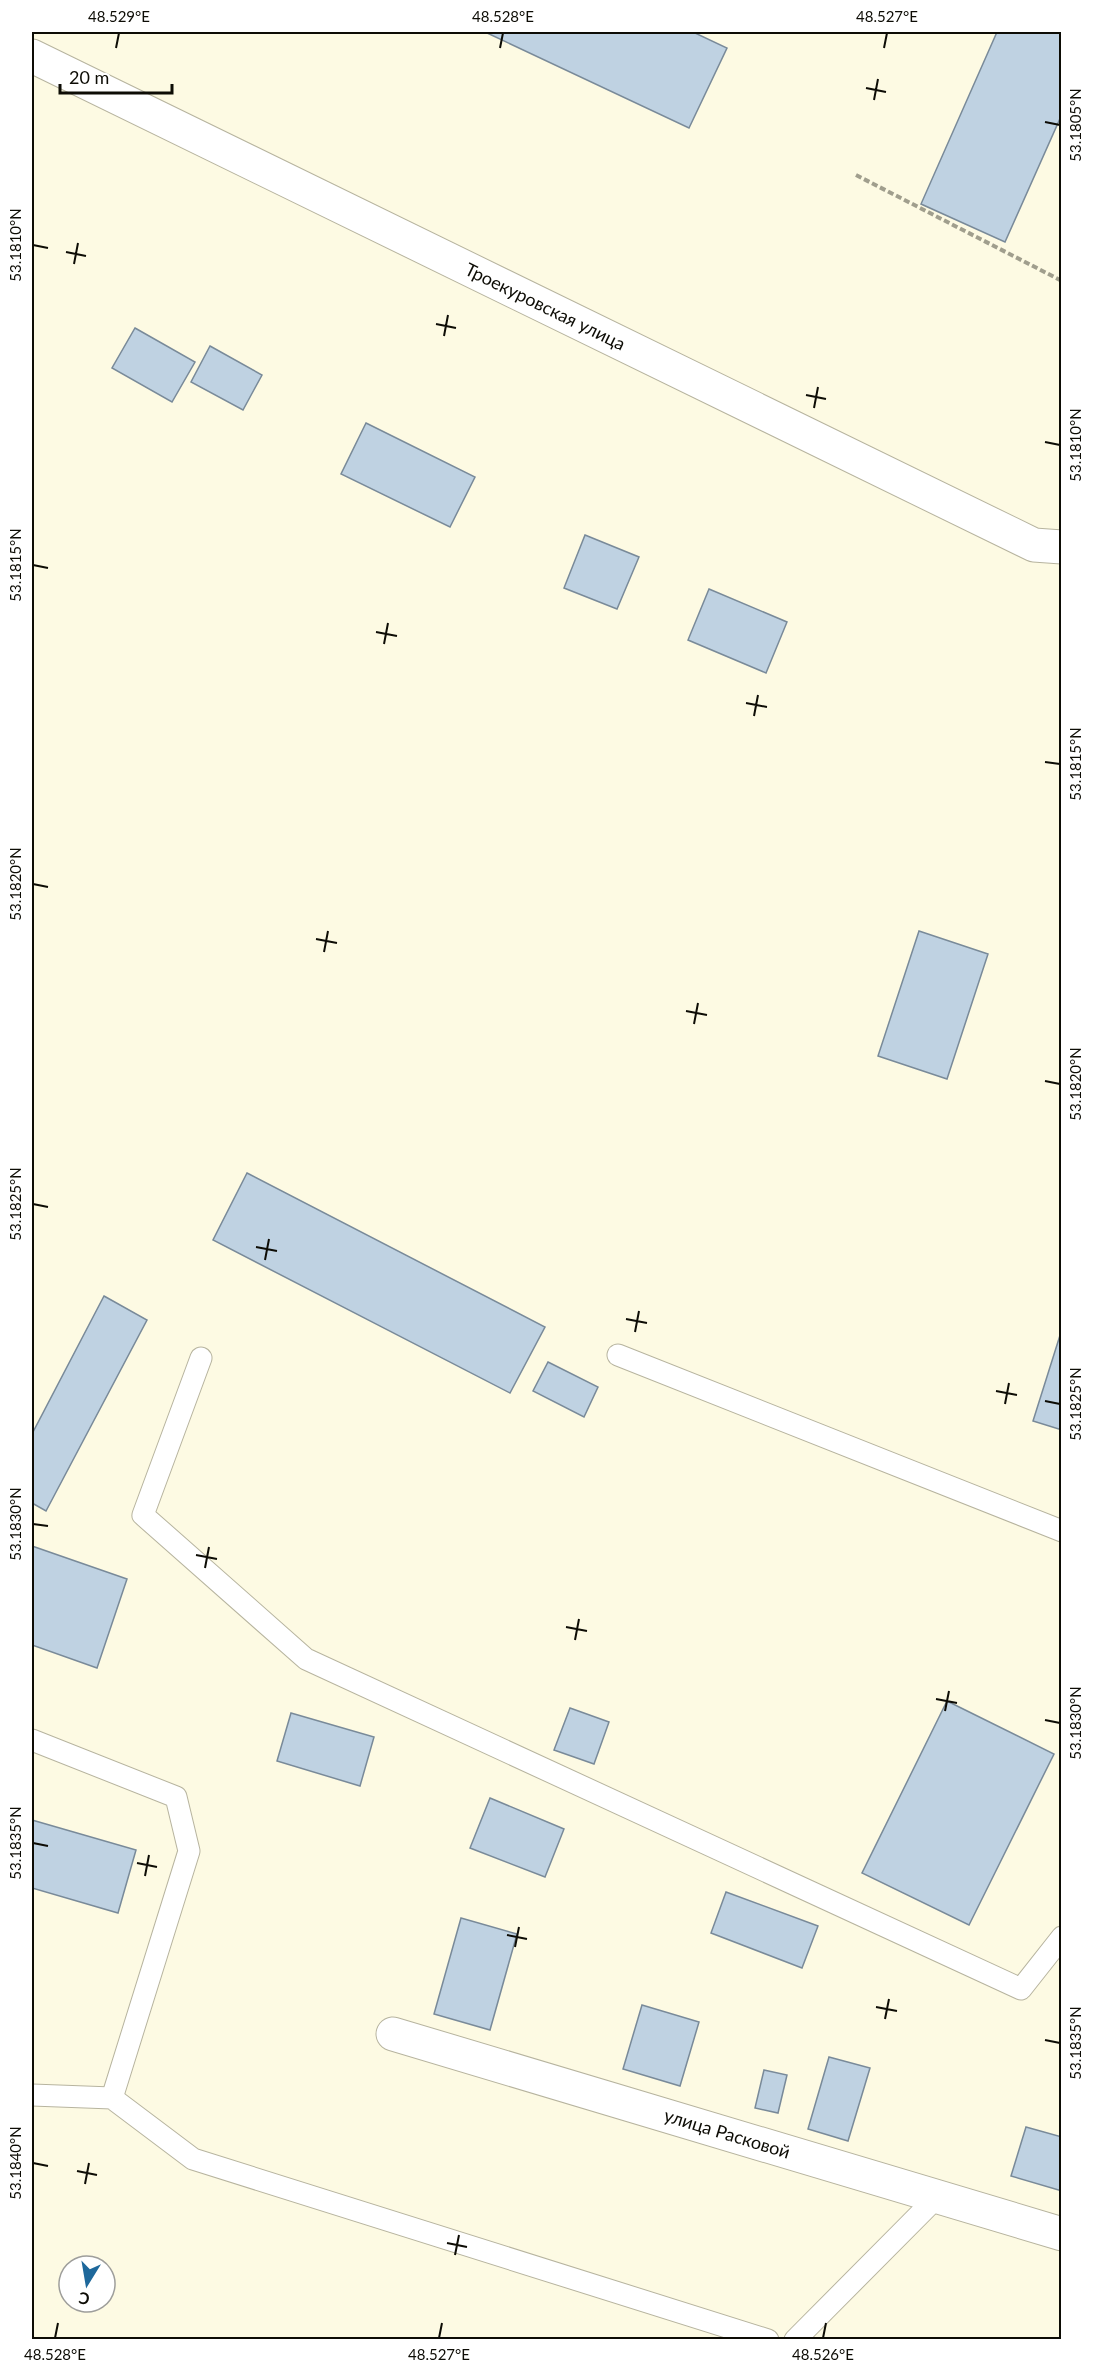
<svg xmlns="http://www.w3.org/2000/svg" width="1093" height="2371" font-family="Lato,sans-serif">
  <style>
    .building { fill: #bfd2e2; stroke: #798a99; stroke-width: 1.5 }
    .lines { fill: none; stroke-linecap: round; stroke-linejoin: round }
    .lane-casing { stroke: #b7b49f; stroke-width: 23 }
    .street-casing { stroke: #b7b49f; stroke-width: 35 }
    .path { stroke: #a09e8d; stroke-width: 4; stroke-dasharray: 6 3; stroke-linecap: butt }
    .lane { stroke: #fff; stroke-width: 21 }
    .street { stroke: #fff; stroke-width: 33 }
    .ticks { fill: none; stroke: #0d0c05; stroke-width: 2 }
    .labels { text-anchor: middle; stroke-width: 6; stroke-linejoin: round; paint-order: stroke }
    .street-label { font-size: 18px; fill: #0d0c05; stroke: #fff }
    .neatline { fill: none; stroke: #0d0c05; stroke-width: 2 }
    .ticks-label { font-size: 15px; text-anchor: middle; fill: #0d0c05 }
  </style>
  <rect width="100%" height="100%" fill="#fdfae3"/>
  <!-- building -->
  <g class="building">
    <path d="M485,32H693L727,48L689,128Z"/>
    <path d="M997,32H1062V114L1005,242L921,204Z"/>
    <path d="M135,328L195,362L172,402L112,368Z"/>
    <path d="M210,346L262,375L243,410L191,382Z"/>
    <path d="M366,423L475,477L450,527L341,474Z"/>
    <path d="M585,535L639,557L617,609L564,588Z"/>
    <path d="M709,589L787,622L766,673L688,640Z"/>
    <path d="M919,931L988,954L947,1079L878,1056Z"/>
    <path d="M247,1173L545,1327L510,1393L213,1240Z"/>
    <path d="M104,1296L147,1320L46,1511L32,1503V1434Z"/>
    <path d="M1062,1329V1430L1033,1421Z"/>
    <path d="M548,1362L598,1387L584,1417L533,1391Z"/>
    <path d="M32,1546L127,1579L97,1668L32,1645Z"/>
    <path d="M947,1701L1054,1754L969,1925L862,1873Z"/>
    <path d="M570,1708L609,1722L594,1764L554,1750Z"/>
    <path d="M291,1713L374,1737L360,1786L277,1761Z"/>
    <path d="M490,1798L564,1829L545,1877L470,1848Z"/>
    <path d="M32,1820L136,1850L118,1913L32,1888Z"/>
    <path d="M726,1892L818,1926L802,1968L711,1933Z"/>
    <path d="M461,1918L517,1934L490,2030L434,2014Z"/>
    <path d="M642,2005L699,2022L680,2086L623,2069Z"/>
    <path d="M829,2057L870,2068L848,2141L808,2129Z"/>
    <path d="M764,2070L787,2075L778,2113L755,2108Z"/>
    <path d="M1026,2127L1062,2137V2191L1011,2176Z"/>
  </g>
  <g class="lines">
    <!-- lane casing -->
    <g class="lane-casing">
      <g id="lane">
        <path d="M618,1355L1062,1531"/>
        <path d="M201,1358L143,1515L306,1659L1021,1989L1062,1937"/>
        <path d="M32,1740L176,1797L189,1851L112,2098"/>
        <path d="M32,2095L112,2098L193,2159L768,2340"/>
        <path d="M795,2340L937,2197"/>
      </g>
    </g>
    <!-- street casing -->
    <g class="street-casing">
      <g id="street">
        <path d="M32,56L1034,545L1062,547"/>
        <path d="M393,2034L1062,2234"/>
      </g>
    </g>
    <!-- path -->
    <path class="path" d="M856,175L1062,281"/>
    <!-- lane -->
    <use href="#lane" class="lane"/>
    <!-- street -->
    <use href="#street" class="street"/>
  </g>
  <!-- ticks -->
  <path class="ticks" d="M116,48L119,33M500,48L503,33M884,48L887,33M866,88L886,92M874,100L878,79M1045,122L1060,125M33,245L48,248M66,252L86,256M74,264L78,243M436,324L456,328M444,336L448,315M806,395L826,399M814,408L818,387M1045,442L1060,445M33,565L48,568M376,632L397,636M384,644L388,623M746,703L767,707M754,716L758,695M1045,762L1060,764M33,884L48,887M316,939L337,943M324,952L328,931M686,1011L707,1015M694,1024L698,1003M1045,1081L1060,1084M33,1204L48,1207M256,1247L277,1251M265,1260L269,1239M626,1319L647,1323M635,1332L639,1311M996,1391L1017,1395M1045,1401L1060,1404M1005,1404L1009,1383M33,1524L48,1526M196,1555L217,1559M205,1568L209,1547M566,1627L587,1631M575,1640L579,1619M936,1699L957,1703M945,1711L949,1691M1045,1720L1060,1723M33,1843L48,1846M137,1863L157,1867M145,1876L149,1855M507,1935L527,1939M515,1947L519,1927M876,2007L897,2011M885,2019L889,1999M1045,2040L1060,2043M33,2163L48,2166M77,2171L97,2175M85,2184L89,2163M447,2243L467,2247M455,2255L459,2235M55,2338L58,2323M439,2338L442,2323M823,2338L826,2323"/>
  <g class="labels">
    <!-- street labels -->
    <g class="street-label">
      <text transform="translate(545 307) rotate(26)" y="6">Троекуровская улица</text>
      <text transform="translate(727 2134) rotate(17)" y="6">улица Расковой</text>
    </g>
  </g>
  <!-- border -->
  <rect width="1093" height="2371" fill="none" stroke="#ffffff" stroke-width="66"/>
  <!-- north arrow -->
  <g transform="translate(87 2284) rotate(191)"><circle r="28" fill="#ffffff" stroke="#9e9e9b" stroke-width="1.5"/>
  <path d="M0-4.5L10 22L0 15L-10 22Z" fill="#1e689b"/>
  <text y="-9" font-size="16" font-weight="bold" text-anchor="middle" fill="#0d0c05">С</text>
  </g>
  <!-- scale -->
  <path d="M60 84v9h112v-9" fill="none" stroke="#0d0c05" stroke-width="3"/>
  <text x="69" y="84" font-size="18" fill="#0d0c05" stroke="#ffffff" stroke-width="4.5" paint-order="stroke">20 m</text>
  <rect x="33" y="33" width="1027" height="2305" class="neatline"/>
  <g class="ticks-label">
    <text x="119" y="22">48.529°E</text>
    <text x="503" y="22">48.528°E</text>
    <text x="887" y="22">48.527°E</text>
    <text transform="translate(1076 125) rotate(-90)" y="5">53.1805°N</text>
    <text transform="translate(16 245) rotate(-90)" y="5">53.1810°N</text>
    <text transform="translate(1076 445) rotate(-90)" y="5">53.1810°N</text>
    <text transform="translate(16 565) rotate(-90)" y="5">53.1815°N</text>
    <text transform="translate(1076 764) rotate(-90)" y="5">53.1815°N</text>
    <text transform="translate(16 884) rotate(-90)" y="5">53.1820°N</text>
    <text transform="translate(1076 1084) rotate(-90)" y="5">53.1820°N</text>
    <text transform="translate(16 1204) rotate(-90)" y="5">53.1825°N</text>
    <text transform="translate(1076 1404) rotate(-90)" y="5">53.1825°N</text>
    <text transform="translate(16 1524) rotate(-90)" y="5">53.1830°N</text>
    <text transform="translate(1076 1723) rotate(-90)" y="5">53.1830°N</text>
    <text transform="translate(16 1843) rotate(-90)" y="5">53.1835°N</text>
    <text transform="translate(1076 2043) rotate(-90)" y="5">53.1835°N</text>
    <text transform="translate(16 2163) rotate(-90)" y="5">53.1840°N</text>
    <text x="55" y="2360">48.528°E</text>
    <text x="439" y="2360">48.527°E</text>
    <text x="823" y="2360">48.526°E</text>
  </g>
</svg>
